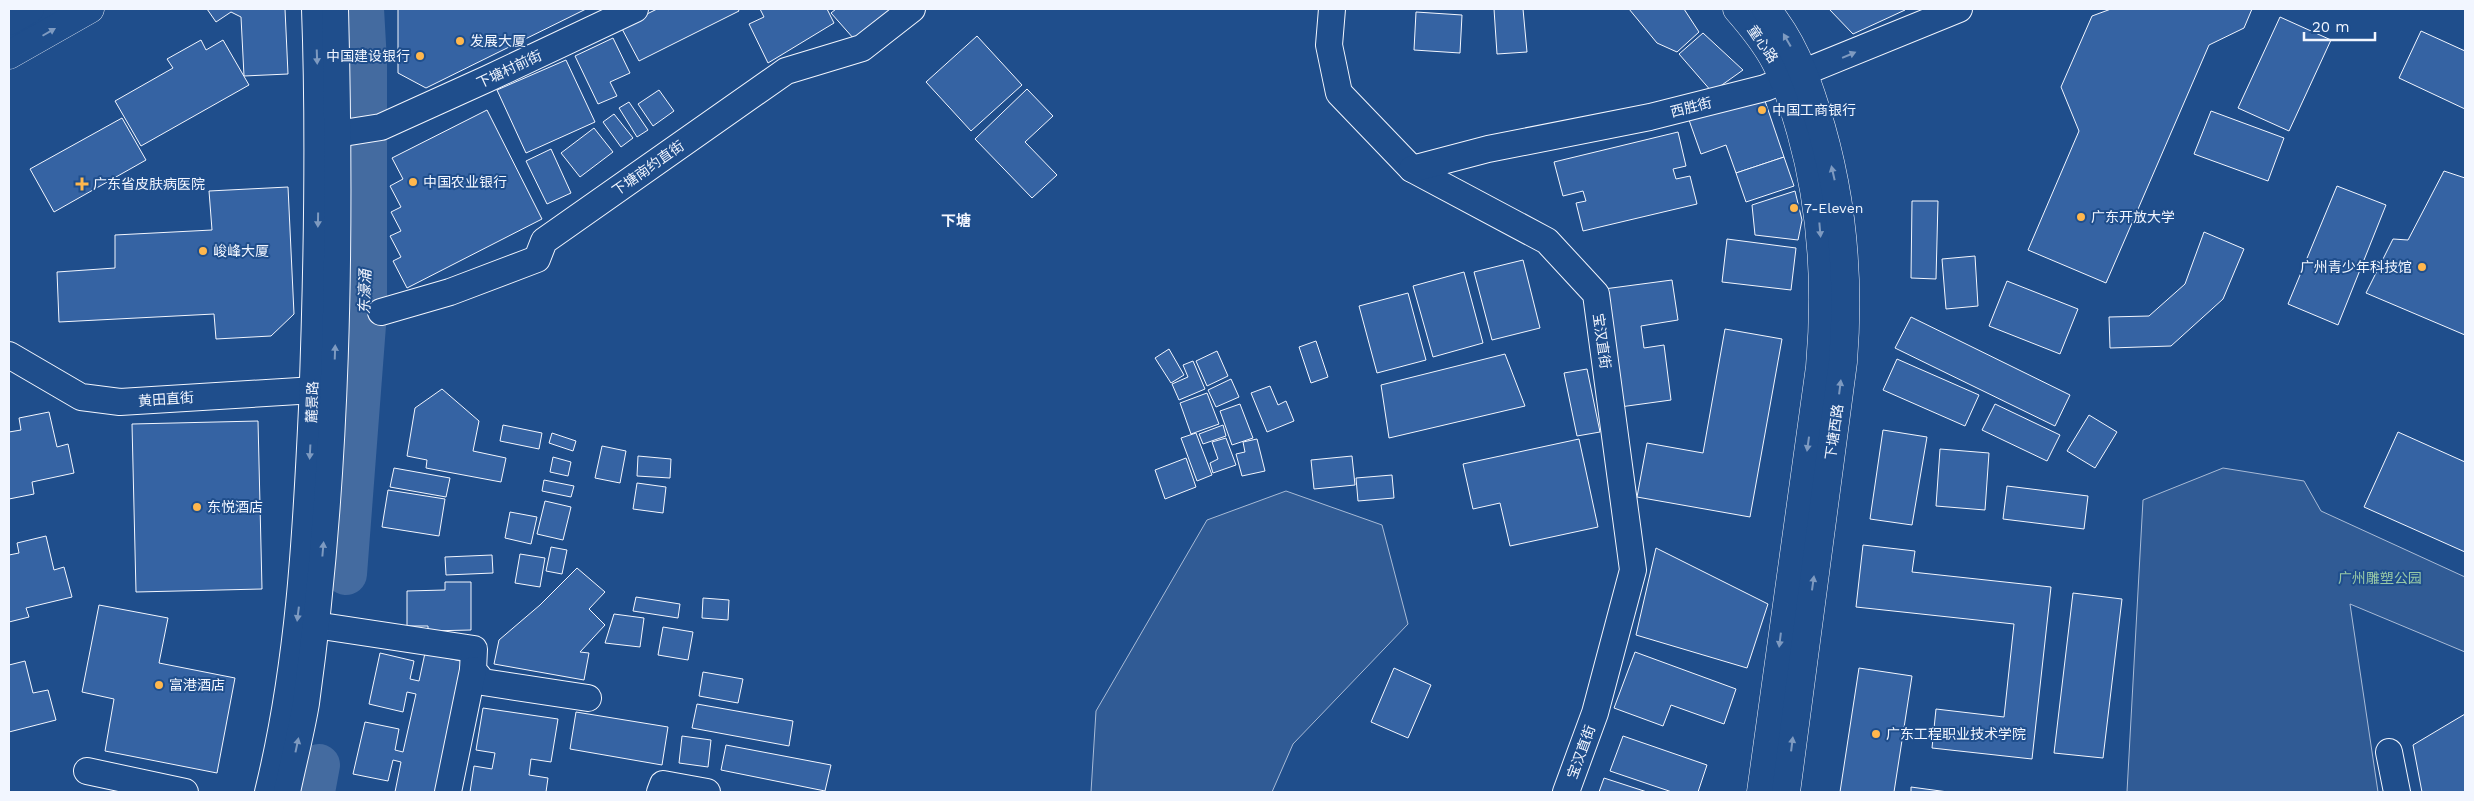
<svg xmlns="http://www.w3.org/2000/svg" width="2474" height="801" font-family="'Work Sans','Noto Sans SC',sans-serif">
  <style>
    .green { fill: #305b95; stroke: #a8bbd7 }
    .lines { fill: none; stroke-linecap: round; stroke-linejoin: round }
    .river { stroke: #446ba0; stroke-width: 42 }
    .building { fill: #3563a3; stroke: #f2f6ff }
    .minor-casing { stroke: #f2f6ff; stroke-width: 28 }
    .highway-casing { stroke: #f2f6ff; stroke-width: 29 }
    .minor { stroke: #1f4e8c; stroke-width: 26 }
    .highway { stroke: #1f4e8c; stroke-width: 28 }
    .oneway { fill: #7e9ac0 }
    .poi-dot { fill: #ffb74d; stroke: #1f4e8c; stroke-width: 2 }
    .labels { text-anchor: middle; stroke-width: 4; stroke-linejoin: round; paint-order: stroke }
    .poi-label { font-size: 14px; fill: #f2f6ff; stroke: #1f4e8c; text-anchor: start }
    .street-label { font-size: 14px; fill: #f2f6ff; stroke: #1f4e8c }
    .park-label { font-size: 14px; fill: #97c8a6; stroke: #1f4e8c }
    .neighbourhood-label { font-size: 15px; font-weight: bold; fill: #f2f6ff; stroke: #1f4e8c }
    .water-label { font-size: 15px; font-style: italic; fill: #f2f6ff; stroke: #1f4e8c }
  </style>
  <rect width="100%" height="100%" fill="#1f4e8c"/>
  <!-- green -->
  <g class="green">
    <path d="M2223,468L2304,481L2321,511L2465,577V652L2350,604L2378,792H2127L2143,500Z"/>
    <path d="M1286,491L1382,525L1408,624L1293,744L1272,792H1091L1096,711L1207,520Z"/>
  </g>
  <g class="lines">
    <!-- river -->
    <g class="river">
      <path d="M346,574L366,312V62L363,9"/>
      <path d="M314,792L319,765"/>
    </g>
  </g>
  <!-- building -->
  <g class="building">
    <path d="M207,9H285L288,74L244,76L241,17L231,12L216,22Z"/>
    <path d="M398,9H586L426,88L398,73Z"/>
    <path d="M657,9H738L739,11L639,61L621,27Z"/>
    <path d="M760,9H827L834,23L768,63L749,24L764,17Z"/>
    <path d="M836,9H907L862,48L831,13Z"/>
    <path d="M1494,9H1523L1527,52L1497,54Z"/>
    <path d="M1629,9H1684L1699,32L1677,52L1657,43Z"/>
    <path d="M1829,9H1904L1905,10L1853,34Z"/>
    <path d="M2111,9H2252L2244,28L2209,45L2106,283L2028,250L2079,131L2061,87L2092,16Z"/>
    <path d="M1416,12L1462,15L1460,53L1414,50Z"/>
    <path d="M2280,17L2331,40L2289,131L2238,108Z"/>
    <path d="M2421,31L2465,51V109L2399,78Z"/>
    <path d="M1703,33L1743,70L1712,92L1679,54Z"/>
    <path d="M977,36L1022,85L971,131L926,82Z"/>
    <path d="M613,38L630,73L610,82L617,96L598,104L575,56Z"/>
    <path d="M201,40L206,50L223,40L249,85L141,146L115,101L173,68L167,59Z"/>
    <path d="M566,60L595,122L526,153L497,90Z"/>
    <path d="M1027,89L1053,116L1025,142L1057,175L1032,198L975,139Z"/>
    <path d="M659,90L674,111L653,126L638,104Z"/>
    <path d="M1763,95L1784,157L1736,173L1726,145L1701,154L1689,120Z"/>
    <path d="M629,102L648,130L637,137L619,108Z"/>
    <path d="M487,110L542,219L407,288L393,261L401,257L390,236L401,231L391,212L401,207L390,186L403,179L392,158Z"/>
    <path d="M2211,111L2284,138L2268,181L2194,154Z"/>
    <path d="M614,114L633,138L621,147L603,122Z"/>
    <path d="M122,118L146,160L54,212L30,169Z"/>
    <path d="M594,128L613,152L580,177L561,153Z"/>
    <path d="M1678,132L1686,166L1673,169L1676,179L1690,176L1697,204L1583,231L1576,203L1586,201L1583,191L1563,196L1554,162Z"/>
    <path d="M551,149L571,193L547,204L526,161Z"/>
    <path d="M1784,157L1794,186L1746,202L1736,173Z"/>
    <path d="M2444,171L2465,178V335L2366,293L2393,239L2408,240Z"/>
    <path d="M2337,186L2386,205L2338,325L2288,304Z"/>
    <path d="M288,187L294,314L271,336L216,339L214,314L59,322L57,272L115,268V235L212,230L209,191Z"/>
    <path d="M1795,191L1802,220L1798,240L1755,235L1752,205Z"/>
    <path d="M1912,201H1938L1936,279L1911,278Z"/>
    <path d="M2204,232L2244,249L2223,299L2171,346L2110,348L2109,317L2149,316L2185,284Z"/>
    <path d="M1727,239L1796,248L1791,290L1722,282Z"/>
    <path d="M1975,256L1978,306L1946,309L1942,259Z"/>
    <path d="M1523,260L1540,328L1492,340L1474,272Z"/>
    <path d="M1464,272L1483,343L1433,357L1413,286Z"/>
    <path d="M1672,280L1678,320L1641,326L1644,348L1664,345L1671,400L1620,407L1604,289Z"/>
    <path d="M2007,281L2078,309L2060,354L1989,326Z"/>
    <path d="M1408,293L1426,360L1377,373L1359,306Z"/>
    <path d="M1911,317L2070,395L2055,426L1895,348Z"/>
    <path d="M1725,329L1782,339L1750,517L1637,497L1647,443L1703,453Z"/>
    <path d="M1316,341L1328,377L1311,383L1299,347Z"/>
    <path d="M1169,349L1184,375L1171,383L1155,358Z"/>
    <path d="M1217,351L1228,376L1207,386L1196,361Z"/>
    <path d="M1505,354L1525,406L1389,438L1381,385Z"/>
    <path d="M1897,359L1979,395L1965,426L1883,390Z"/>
    <path d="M1193,361L1205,389L1179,400L1172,384L1188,377L1183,365Z"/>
    <path d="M1587,369L1600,432L1577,436L1564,373Z"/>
    <path d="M1231,379L1239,397L1216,407L1208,390Z"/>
    <path d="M1270,386L1278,405L1286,401L1294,421L1267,432L1251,393Z"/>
    <path d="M442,389L479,421L473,451L506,458L501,482L426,468L427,460L407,456L415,408Z"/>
    <path d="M1207,393L1219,424L1191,434L1180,403Z"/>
    <path d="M1240,404L1253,438L1232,445L1220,411Z"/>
    <path d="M1995,404L2060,435L2047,461L1982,430Z"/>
    <path d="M49,412L57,447L68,444L74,473L32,482L34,494L9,499V432L21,430L19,418Z"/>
    <path d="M2089,415L2117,432L2095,468L2067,451Z"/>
    <path d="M258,421L262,589L136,592L132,424Z"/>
    <path d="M503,425L542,433L539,449L500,441Z"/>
    <path d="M1223,425L1226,436L1203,444L1199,434Z"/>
    <path d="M1883,430L1927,437L1912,525L1870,519Z"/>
    <path d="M2398,432L2465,462V552L2364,507Z"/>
    <path d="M552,433L576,441L573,451L549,443Z"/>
    <path d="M1196,433L1212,475L1197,481L1181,438Z"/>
    <path d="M1226,438L1236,465L1213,473L1210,463L1218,459L1212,442Z"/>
    <path d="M1257,439L1265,471L1242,476L1236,454L1245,452L1243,442Z"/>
    <path d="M1579,439L1598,527L1510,546L1500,503L1473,509L1463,464Z"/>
    <path d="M602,446L626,451L620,483L595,478Z"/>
    <path d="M1940,449L1989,453L1985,510L1936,506Z"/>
    <path d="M638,456L671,459L670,478L637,476Z"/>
    <path d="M1352,456L1355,485L1314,489L1311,460Z"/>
    <path d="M553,457L571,462L568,476L550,472Z"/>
    <path d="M1186,458L1196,487L1165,499L1155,470Z"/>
    <path d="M394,468L450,478L446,497L390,487Z"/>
    <path d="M1392,475L1394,498L1358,501L1356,478Z"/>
    <path d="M544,480L574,486L571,497L542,491Z"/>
    <path d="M637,483L666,487L663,513L633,509Z"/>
    <path d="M2007,486L2088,496L2084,529L2003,519Z"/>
    <path d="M388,490L445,499L439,536L382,527Z"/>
    <path d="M545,501L571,507L563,540L537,534Z"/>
    <path d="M510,512L537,517L531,544L505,538Z"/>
    <path d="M46,536L54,570L64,567L72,597L26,608L29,617L9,622V555L19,553L17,543Z"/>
    <path d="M1863,545L1915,551L1912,572L2051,587L2032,759L1932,748L1936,709L2004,717L2014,624L1856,607Z"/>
    <path d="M551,547L567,550L562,574L546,571Z"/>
    <path d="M1656,548L1768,604L1747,668L1636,635Z"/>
    <path d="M520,554L545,558L540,587L515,583Z"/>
    <path d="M492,555L493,573L446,575L445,557Z"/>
    <path d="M577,568L605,592L589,609L605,625L580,652L589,653L584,680L494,664L499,640L540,605Z"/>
    <path d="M445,582H471V630L428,631V626H407V591L445,590Z"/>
    <path d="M2073,593L2122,599L2103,758L2054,753Z"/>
    <path d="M636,597L680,604L678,618L633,611Z"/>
    <path d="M703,598L729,600L728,620L702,618Z"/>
    <path d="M99,605L168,618L159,663L235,678L217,773L105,751L114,699L82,692Z"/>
    <path d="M614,614L644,618L640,647L605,643Z"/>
    <path d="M663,627L693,632L688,660L658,655Z"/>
    <path d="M1635,652L1736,689L1724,724L1671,705L1663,726L1614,708Z"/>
    <path d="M380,653L414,661L410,679L419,681L425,653L465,662L437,792H395L401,762L393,760L388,781L353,774L365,722L399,729L395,750L403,752L416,694L407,692L403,712L369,704Z"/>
    <path d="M25,661L33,693L48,690L56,720L9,732V665Z"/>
    <path d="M1394,668L1431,685L1408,738L1371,722Z"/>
    <path d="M1859,668L1912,676L1894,792H1840Z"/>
    <path d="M703,672L743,679L738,703L699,696Z"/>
    <path d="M697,704L793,721L789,746L692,728Z"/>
    <path d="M483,708L558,719L551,762L531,759L529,775L548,778L546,792H470L474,766L492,769L495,753L476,750Z"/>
    <path d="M576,712L668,727L662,765L570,749Z"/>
    <path d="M2465,714V792H2422L2413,745Z"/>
    <path d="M682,736L711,740L708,767L679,763Z"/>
    <path d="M1623,736L1707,765L1698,792H1672L1610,771Z"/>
    <path d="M726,745L831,765L825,791L721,770Z"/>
    <path d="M1604,778L1647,792H1599Z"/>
    <path d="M1911,787L1948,792H1911Z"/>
  </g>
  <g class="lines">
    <!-- minor casing -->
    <g class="minor-casing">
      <g id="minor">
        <path d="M1332,9L1329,45L1339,93L1412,169L1547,241L1596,294L1633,570L1595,713L1566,792"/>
        <path d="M13,31L51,9"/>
        <path d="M337,134L381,127L487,79L635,9"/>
        <path d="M1412,169L1488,149L1650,117L1765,88L1959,9"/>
        <path d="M381,312L450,292L537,259L544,241L786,71L862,48L912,9"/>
        <path d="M9,355L81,397L120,402L331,389"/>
        <path d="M315,625L474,649L473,670L483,682L588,698"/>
        <path d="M2389,752L2397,792"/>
        <path d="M87,771L185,792"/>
        <path d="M268,792C299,666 306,537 312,408C317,275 320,142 315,9"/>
        <path d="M287,792C293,763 301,733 306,703C338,473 341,241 335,9"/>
        <path d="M448,792L473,670"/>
        <path d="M660,792L663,784L707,792"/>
      </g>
    </g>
    <!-- highway casing -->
    <g class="highway-casing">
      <g id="highway">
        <path d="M1737,9C1751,25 1765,42 1775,61C1787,83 1794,108 1801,132C1823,210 1827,287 1820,367L1761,792"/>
        <path d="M1766,9C1791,38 1805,74 1816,110C1842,192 1850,276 1843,362L1786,792"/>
        <path d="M9,21L30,9"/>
        <path d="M9,55L90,9"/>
      </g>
    </g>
    <!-- minor -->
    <use href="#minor" class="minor"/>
    <!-- highway -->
    <use href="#highway" class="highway"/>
  </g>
  <!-- one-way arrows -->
  <defs><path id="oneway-solid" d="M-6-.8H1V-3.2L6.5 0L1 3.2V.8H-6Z" transform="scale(1.25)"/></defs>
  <g class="oneway">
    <use href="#oneway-solid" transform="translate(49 32) rotate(-30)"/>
    <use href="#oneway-solid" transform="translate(1787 40) rotate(-120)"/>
    <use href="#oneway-solid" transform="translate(1849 55) rotate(-23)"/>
    <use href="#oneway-solid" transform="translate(317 57) rotate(88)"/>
    <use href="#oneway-solid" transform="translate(1833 173) rotate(-103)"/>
    <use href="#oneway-solid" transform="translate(318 220) rotate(91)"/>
    <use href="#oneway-solid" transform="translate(1820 230) rotate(85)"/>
    <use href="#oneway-solid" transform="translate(335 352) rotate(-88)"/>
    <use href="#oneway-solid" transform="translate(1840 387) rotate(-83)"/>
    <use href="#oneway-solid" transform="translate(1808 444) rotate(98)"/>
    <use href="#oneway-solid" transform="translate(310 452) rotate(93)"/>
    <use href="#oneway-solid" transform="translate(323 549) rotate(-85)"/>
    <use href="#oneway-solid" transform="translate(1813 583) rotate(-82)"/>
    <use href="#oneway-solid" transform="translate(298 614) rotate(97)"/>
    <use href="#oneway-solid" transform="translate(1780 640) rotate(97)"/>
    <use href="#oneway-solid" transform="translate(1792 744) rotate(-83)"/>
    <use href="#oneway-solid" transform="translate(297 745) rotate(-78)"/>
  </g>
  <!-- markers -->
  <g class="poi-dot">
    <circle cx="460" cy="41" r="5"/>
    <circle cx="420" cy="56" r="5"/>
    <circle cx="1762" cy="110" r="5"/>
    <circle cx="413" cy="182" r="5"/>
    <path d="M79.5 176.5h5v5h5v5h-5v5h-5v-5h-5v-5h5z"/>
    <circle cx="1794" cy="208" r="5"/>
    <circle cx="2081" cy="217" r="5"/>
    <circle cx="203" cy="251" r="5"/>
    <circle cx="2422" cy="267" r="5"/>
    <circle cx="197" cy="507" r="5"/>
    <circle cx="159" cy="685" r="5"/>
    <circle cx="1876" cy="734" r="5"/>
  </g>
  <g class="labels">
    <!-- poi labels -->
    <g class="poi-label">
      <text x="470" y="46">发展大厦</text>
      <text x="410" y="61" text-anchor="end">中国建设银行</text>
      <text x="1772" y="115">中国工商银行</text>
      <text x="423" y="187">中国农业银行</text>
      <text x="93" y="189">广东省皮肤病医院</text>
      <text x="1804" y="213">7-Eleven</text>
      <text x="2091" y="222">广东开放大学</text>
      <text x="213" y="256">峻峰大厦</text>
      <text x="2412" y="272" text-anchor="end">广州青少年科技馆</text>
      <text x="207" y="512">东悦酒店</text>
      <text x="169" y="690">富港酒店</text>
      <text x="1886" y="739">广东工程职业技术学院</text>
    </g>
    <!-- street labels -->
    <g class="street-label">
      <text transform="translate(1763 44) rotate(56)" y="5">童心路</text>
      <text transform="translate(509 69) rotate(-25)" y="5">下塘村前街</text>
      <text transform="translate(1691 107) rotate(-14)" y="5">西胜街</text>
      <text transform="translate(648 168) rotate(-35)" y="5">下塘南约直街</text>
      <text transform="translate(1602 341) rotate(82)" y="5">宝汉直街</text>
      <text transform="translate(166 399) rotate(-4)" y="5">黄田直街</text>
      <text transform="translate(312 402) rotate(-88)" y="5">麓景路</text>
      <text transform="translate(1834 432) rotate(-82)" y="5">下塘西路</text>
      <text transform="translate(1581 752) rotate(-70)" y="5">宝汉直街</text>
    </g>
    <!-- park labels -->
    <g class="park-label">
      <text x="2380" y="583">广州雕塑公园</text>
    </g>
    <!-- neighbourhood labels -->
    <g class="neighbourhood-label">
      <text x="956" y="226">下塘</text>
    </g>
    <!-- water labels -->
    <g class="water-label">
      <text transform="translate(365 292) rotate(-89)" y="5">东濠涌</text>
    </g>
  </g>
  <!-- border -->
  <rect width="2474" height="801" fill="none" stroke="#f2f6ff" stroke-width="20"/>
  <!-- scale -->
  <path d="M2304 32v8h71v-8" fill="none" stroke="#f2f6ff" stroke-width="2.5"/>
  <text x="2312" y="32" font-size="15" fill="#f2f6ff" stroke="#1f4e8c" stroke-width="4" paint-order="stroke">20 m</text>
</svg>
